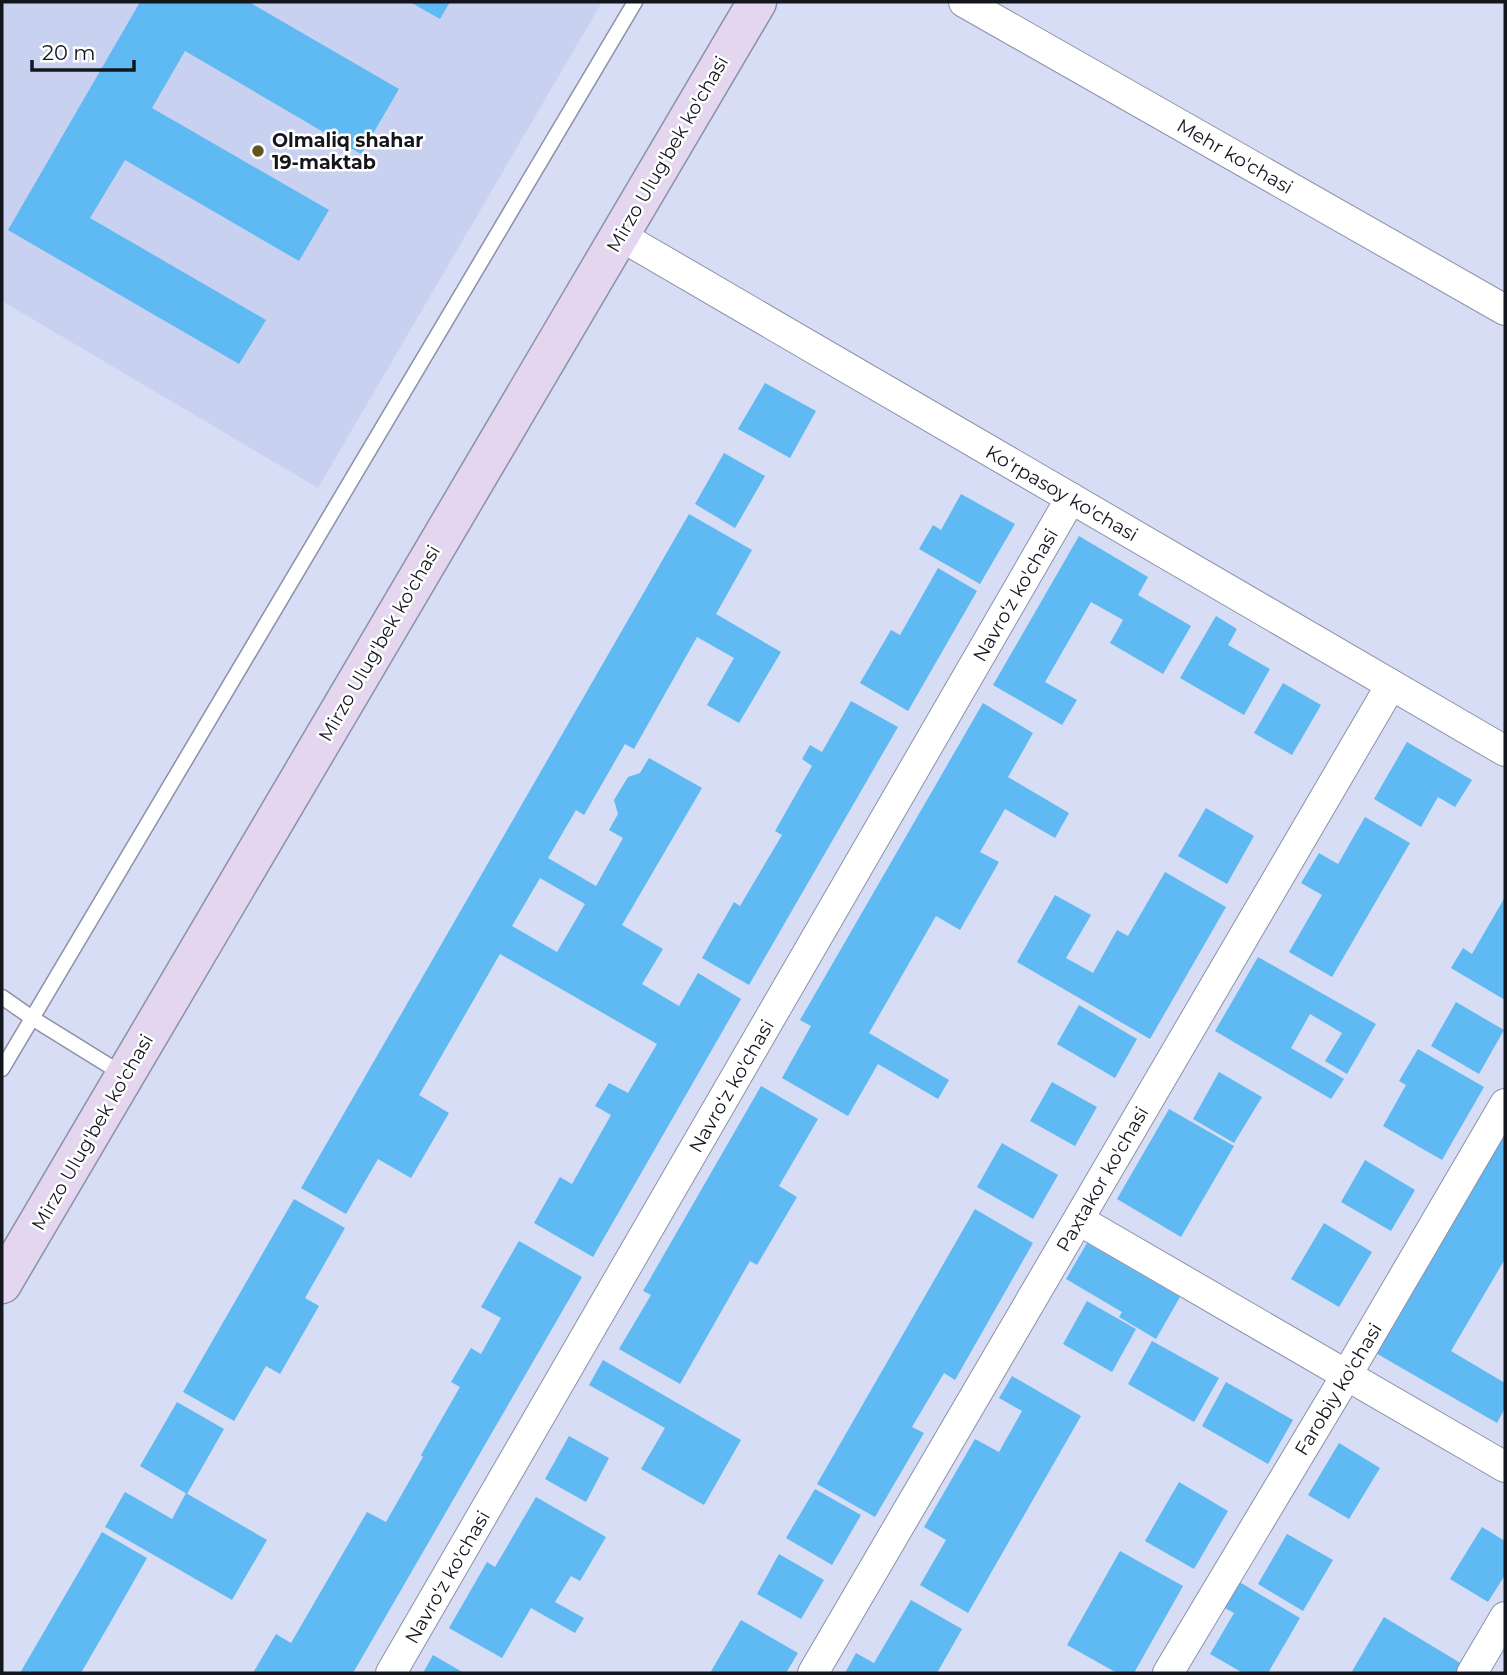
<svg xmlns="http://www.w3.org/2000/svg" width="1507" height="1675" font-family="Montserrat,sans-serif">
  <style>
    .built { fill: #c9d1f0 }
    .building { fill: #5fb9f3; fill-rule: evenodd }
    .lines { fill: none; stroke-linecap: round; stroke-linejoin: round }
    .service-casing { stroke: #8b91a7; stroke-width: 17 }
    .minor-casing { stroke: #8b91a7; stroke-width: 32 }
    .secondary-casing { stroke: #8b91a7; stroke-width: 41 }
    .service { stroke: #fff; stroke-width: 14 }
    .minor { stroke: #fff; stroke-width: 30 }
    .secondary { stroke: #e3d6ee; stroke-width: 38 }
    .poi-dot { fill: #605724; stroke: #fff; stroke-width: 2.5 }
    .labels { text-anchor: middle; stroke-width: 5; stroke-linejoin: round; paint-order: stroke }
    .poi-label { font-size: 19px; font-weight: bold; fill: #14161e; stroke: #fff; text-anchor: start }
    .street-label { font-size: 19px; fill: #14161e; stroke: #fff }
  </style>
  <rect width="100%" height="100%" fill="#d7ddf5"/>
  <!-- built -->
  <path class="built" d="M2,2H602L318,488L2,301Z"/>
  <!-- building -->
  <g class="building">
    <path d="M140,2H249L399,89L361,154L185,51L152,108L329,210L299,261L125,160L90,218L266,320L239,364L8,230Z"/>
    <path d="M410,2H450L440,19Z"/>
    <path d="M765,383L816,411L790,458L738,429Z"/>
    <path d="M724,453L765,476L735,528L695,504Z"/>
    <path d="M961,494L1015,524L980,584L919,549L933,525L941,530Z"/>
    <path d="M689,514L752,550L716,614L781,652L739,723L707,705L734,658L697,637L634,749L625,744L584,815L576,810L548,858L596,886L623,838L609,830L618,814L614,800L628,777L640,773L649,758L702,788L622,925L663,949L642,984L679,1006L698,973L741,999L593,1257L534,1223L560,1177L572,1184L611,1115L595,1106L609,1083L628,1093L657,1044L500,954L419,1095L449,1113L411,1178L378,1159L346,1214L301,1188ZM540,878L585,904L557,952L512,926Z"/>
    <path d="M1079,536L1148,577L1138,595L1191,626L1163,674L1110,643L1123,620L1091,602L1045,682L1077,700L1062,725L993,685Z"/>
    <path d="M938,568L977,591L908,711L860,683L891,630L900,635Z"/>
    <path d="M1216,616L1237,629L1228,645L1270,669L1244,715L1180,678Z"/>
    <path d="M1283,683L1321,705L1292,755L1254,733Z"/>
    <path d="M851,701L898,727L749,985L702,958L734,902L740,906L782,835L775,831L812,766L802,759L810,745L822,752Z"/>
    <path d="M983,703L1033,733L1008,777L1069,813L1055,838L1005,809L980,852L999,862L960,930L936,916L869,1033L949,1080L938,1099L878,1064L848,1116L782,1078L811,1026L800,1020Z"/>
    <path d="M1407,742L1472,780L1455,807L1438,797L1421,827L1374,799Z"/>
    <path d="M1206,808L1254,836L1227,884L1178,856Z"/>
    <path d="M1365,817L1410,843L1332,977L1289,952L1322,895L1301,883L1319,853L1338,864Z"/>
    <path d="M1165,872L1226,907L1150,1039L1017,962L1055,895L1091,915L1066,958L1093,973L1117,930L1128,936Z"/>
    <path d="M1505,897V1000L1451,968L1463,948L1472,954Z"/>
    <path d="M1258,957L1376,1024L1347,1074L1325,1061L1342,1033L1310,1014L1291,1048L1344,1079L1331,1099L1215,1031Z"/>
    <path d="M1456,1002L1504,1030L1479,1074L1431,1046Z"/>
    <path d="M1079,1005L1137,1039L1115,1078L1057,1044Z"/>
    <path d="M1418,1049L1484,1087L1442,1160L1383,1126L1406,1085L1399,1081Z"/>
    <path d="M1219,1072L1262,1097L1234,1143L1193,1119Z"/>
    <path d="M1052,1082L1097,1107L1075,1146L1030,1121Z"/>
    <path d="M761,1086L818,1119L779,1186L797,1197L757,1265L750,1261L680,1384L619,1349L651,1295L643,1291Z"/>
    <path d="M1169,1109L1234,1146L1181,1237L1117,1199Z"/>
    <path d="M1505,1127V1259L1451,1351L1505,1383V1408L1497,1423L1374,1352Z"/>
    <path d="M1002,1143L1058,1175L1033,1219L977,1187Z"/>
    <path d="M1365,1160L1415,1190L1391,1231L1341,1202Z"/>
    <path d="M294,1199L345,1228L305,1298L319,1306L280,1374L266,1366L234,1421L183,1392Z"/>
    <path d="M975,1209L1033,1243L955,1380L944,1373L912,1427L924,1433L875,1517L817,1484Z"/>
    <path d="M1324,1223L1372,1252L1339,1307L1291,1279Z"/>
    <path d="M519,1241L582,1277L353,1673H253L276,1634L291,1643L367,1512L386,1522L423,1457L421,1455L460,1387L451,1382L471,1348L481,1354L501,1318L481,1307Z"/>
    <path d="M1087,1243L1180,1297L1156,1339L1119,1317L1122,1312L1066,1279Z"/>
    <path d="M1087,1301L1136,1329L1112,1372L1063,1344Z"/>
    <path d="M1152,1341L1219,1378L1194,1422L1128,1384Z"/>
    <path d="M603,1360L741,1440L704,1505L641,1469L665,1428L589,1385Z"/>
    <path d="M1012,1376L1081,1416L968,1613L920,1585L946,1540L924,1527L975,1439L999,1452L1022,1411L999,1398Z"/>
    <path d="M1226,1382L1293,1420L1268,1464L1202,1426Z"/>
    <path d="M177,1402L224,1429L187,1494L140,1466Z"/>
    <path d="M569,1436L609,1458L586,1502L545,1479Z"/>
    <path d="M1339,1443L1380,1468L1349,1519L1308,1495Z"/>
    <path d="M1179,1482L1228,1511L1194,1569L1145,1541Z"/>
    <path d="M815,1489L861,1515L832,1565L786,1538Z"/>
    <path d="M125,1492L172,1519L186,1493L267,1540L232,1600L105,1527Z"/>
    <path d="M536,1497L606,1537L580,1581L571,1576L555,1602L584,1618L575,1633L531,1608L502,1658L449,1628L487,1562L495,1567Z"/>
    <path d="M1482,1527L1505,1541V1575L1488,1602L1450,1579Z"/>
    <path d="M102,1532L147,1558L110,1623L81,1673H20Z"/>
    <path d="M1287,1534L1333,1560L1303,1611L1258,1584Z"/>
    <path d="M1120,1551L1183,1586L1134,1673H1117L1067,1645Z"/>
    <path d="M779,1554L824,1580L801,1619L757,1594Z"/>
    <path d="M1236,1580L1300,1618L1268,1673H1243L1210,1654L1234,1613L1221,1606Z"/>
    <path d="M911,1600L962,1629L937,1673H845L856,1653L874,1663Z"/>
    <path d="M1384,1617L1462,1664L1457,1673H1351Z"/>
    <path d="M741,1620L798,1653L786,1673H710Z"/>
    <path d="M433,1655L464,1673H423Z"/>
  </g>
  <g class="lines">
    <!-- service casing -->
    <g class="service-casing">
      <g id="service">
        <path d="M2,997L32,1018L124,1075"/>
        <path d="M2,1069L635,2"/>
      </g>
    </g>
    <!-- minor casing -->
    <g class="minor-casing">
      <g id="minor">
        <path d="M964,2L1505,310"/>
        <path d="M619,235L1505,751"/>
        <path d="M1079,1220L1505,1467"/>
        <path d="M391,1673L1071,498"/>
        <path d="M813,1673L1391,685"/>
        <path d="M1168,1673L1346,1376L1505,1104"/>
        <path d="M1472,1673L1505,1617"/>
      </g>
    </g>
    <!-- secondary casing -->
    <g class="secondary-casing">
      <path id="secondary" d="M2,1284L757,2"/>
    </g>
    <!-- service -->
    <use href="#service" class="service"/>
    <!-- minor -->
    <use href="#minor" class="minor"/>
    <!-- secondary -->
    <use href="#secondary" class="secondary"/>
  </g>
  <!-- markers -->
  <circle class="poi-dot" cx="258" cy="151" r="7"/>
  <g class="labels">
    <!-- poi labels -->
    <g class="poi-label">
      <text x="272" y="147">Olmaliq shahar<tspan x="272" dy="22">19-maktab</tspan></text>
    </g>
    <!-- street labels -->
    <g class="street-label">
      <text transform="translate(667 154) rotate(-60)" y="7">Mirzo Ulug'bek ko'chasi</text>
      <text transform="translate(1235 156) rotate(30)" y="7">Mehr ko'chasi</text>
      <text transform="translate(1062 493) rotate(30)" y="7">Ko‘rpasoy ko'chasi</text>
      <text transform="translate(1015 595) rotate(-60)" y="7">Navro‘z ko'chasi</text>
      <text transform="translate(379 643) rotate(-60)" y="7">Mirzo Ulug'bek ko'chasi</text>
      <text transform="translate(731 1086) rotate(-60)" y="7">Navro‘z ko'chasi</text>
      <text transform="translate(92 1132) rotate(-60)" y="7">Mirzo Ulug'bek ko'chasi</text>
      <text transform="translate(1102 1179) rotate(-60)" y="7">Paxtakor ko'chasi</text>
      <text transform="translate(1338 1389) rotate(-59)" y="7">Farobiy ko'chasi</text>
      <text transform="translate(447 1577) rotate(-60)" y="7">Navro‘z ko'chasi</text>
    </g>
  </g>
  <!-- border -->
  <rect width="1507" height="1675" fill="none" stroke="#14161e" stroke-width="7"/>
  <!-- scale -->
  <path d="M32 60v10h102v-10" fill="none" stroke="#14161e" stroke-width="3.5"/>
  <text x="42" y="60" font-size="21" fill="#14161e" stroke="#ffffff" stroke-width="5" paint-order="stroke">20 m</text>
</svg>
